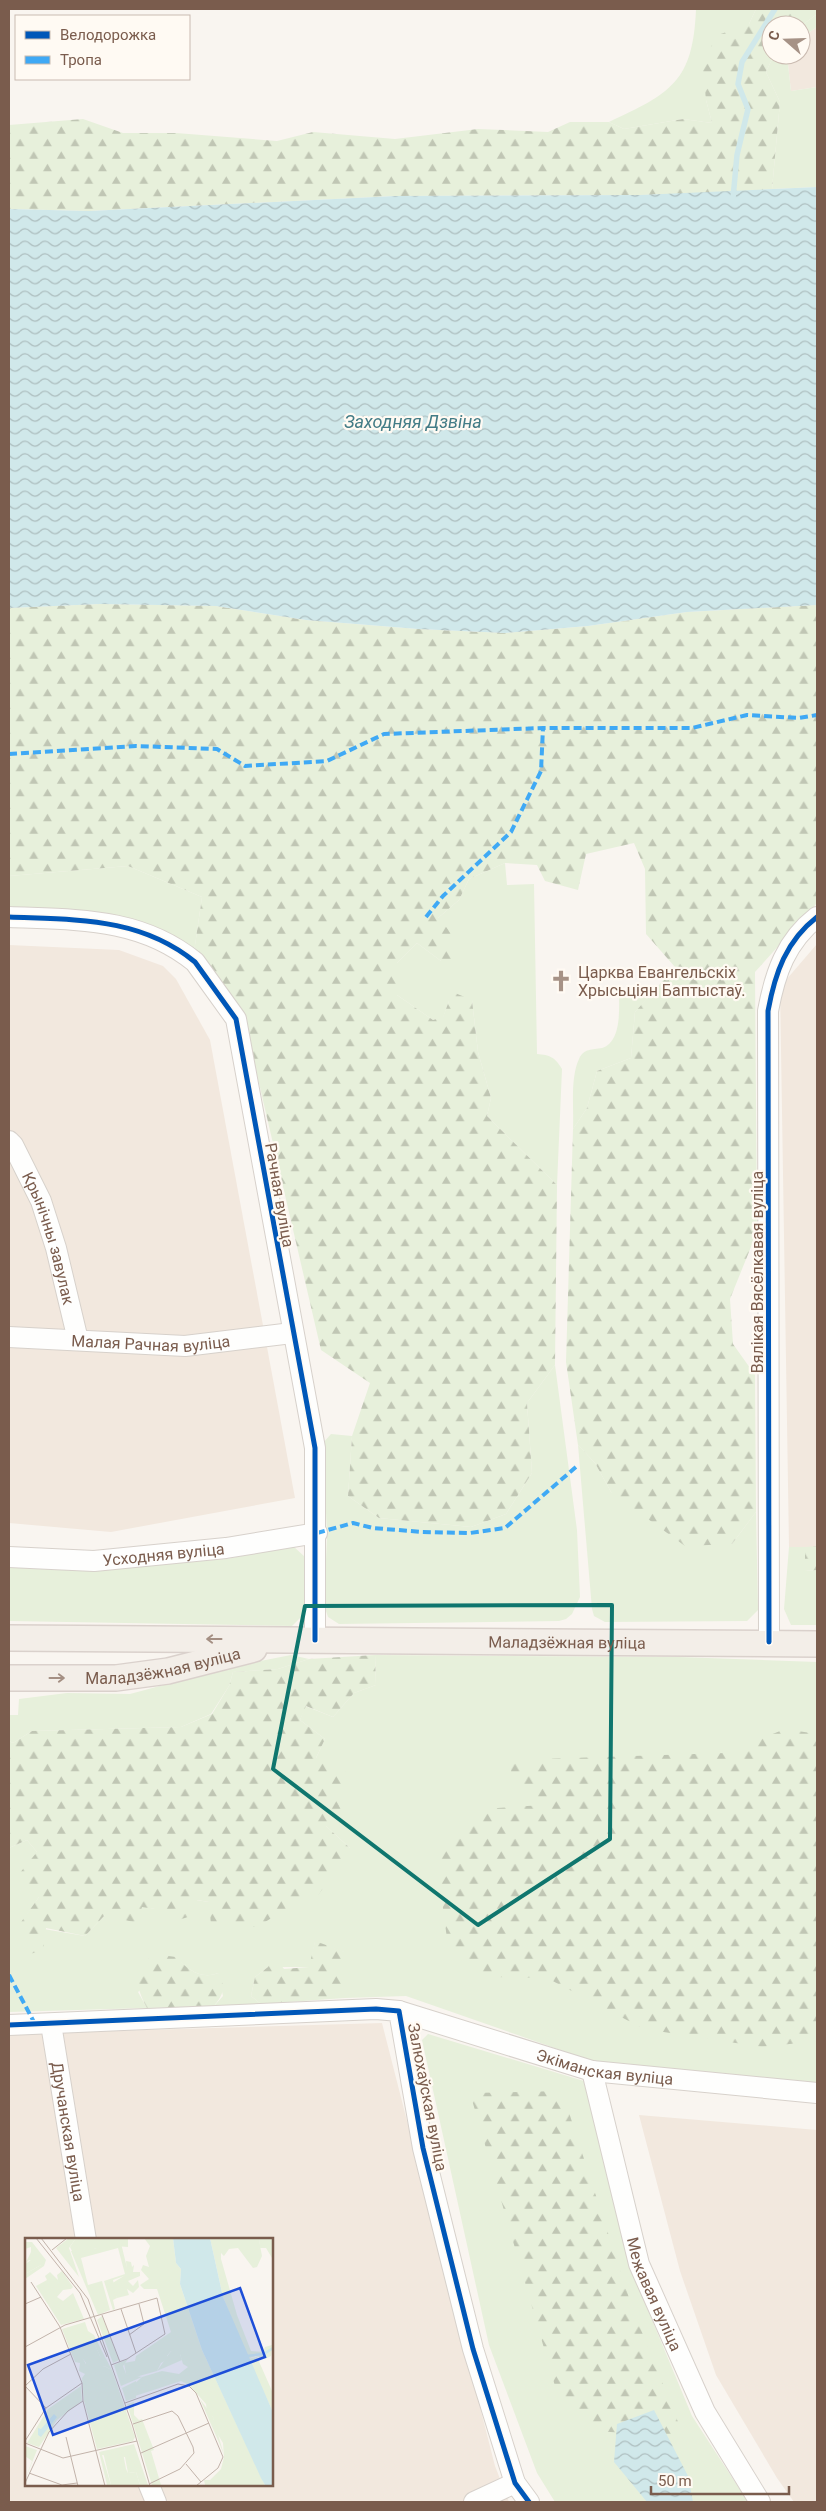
<svg xmlns="http://www.w3.org/2000/svg" width="826" height="2511" font-family="Roboto,sans-serif">
  <style>
    .residential { fill: #f2e8de; fill-rule: evenodd }
    .green { fill: #e7f0db }
    .forest { fill: url(#forest-firs) }
    .water { fill: url(#water-waves) }
    .lines { fill: none; stroke-linecap: round; stroke-linejoin: round }
    .stream { stroke: #d0e8ea; stroke-width: 5.5 }
    .minor-casing { stroke: #d7d1cb; stroke-width: 22 }
    .major-casing { stroke: #dad1cc; stroke-width: 28 }
    .minor { stroke: #fefefd; stroke-width: 20 }
    .major { stroke: #f3eee8; stroke-width: 25 }
    .quiet { stroke: #3fa9f5; stroke-width: 4; stroke-dasharray: 8 4; stroke-linecap: butt }
    .cycleway-casing { stroke: #fffaf3; stroke-width: 8 }
    .cycleway { stroke: #0057b8; stroke-width: 5 }
    .oneway { stroke: #a48f83 }
    .marked { fill: none; stroke: #0f766e; stroke-width: 4; stroke-linejoin: round }
    .labels { text-anchor: middle; stroke-width: 4.5; stroke-linejoin: round; paint-order: stroke }
    .poi-label { font-size: 16px; fill: #7a5c4d; stroke: #fffaf3; text-anchor: start }
    .street-label { font-size: 16px; fill: #7a5c4d; stroke: #fffaf3 }
    .water-label { font-size: 18px; font-style: italic; fill: #437c86; stroke: #fffaf3 }
    .inset-river { fill: none; stroke: #d0e8ea; stroke-width: 2.5 }
    .inset-road { fill: none; stroke: #c2b3aa; stroke-width: 1 }
    .view { fill: #1d4ed8; fill-opacity: 0.15; stroke: #1d4ed8; stroke-width: 2.5 }
    .inset-edge { fill: none; stroke: #7a5c4d; stroke-width: 2.5 }
  </style>
  <defs>
    <pattern id="forest-firs" width="22" height="20" patternUnits="userSpaceOnUse" patternTransform="scale(1.25)"><rect width="22" height="20" fill="#e7f0db"/><path d="M5 1l3.5 6h-7zM16 11l3.5 6h-7z" fill="#c0c6b4"/></pattern>
    <pattern id="water-waves" width="16" height="10" patternUnits="userSpaceOnUse" patternTransform="scale(1.25)"><rect width="16" height="10" fill="#d0e8ea"/><path d="M0 5q4-4 8 0t8 0" fill="none" stroke="#aebfc0"/></pattern>
  </defs>
  <rect width="100%" height="100%" fill="#f9f5f0"/>
  <!-- residential -->
  <g class="residential">
    <path d="M817,27V87L791,91L787,55H801V38Z"/>
    <path d="M817,944V1570L805,1547H789L780,987Z"/>
    <path d="M9,945L119,950L163,966L176,979L210,1040L295,1498L111,1532L9,1523Z"/>
    <path d="M382,2023L495,2466L509,2502H9V2034ZM26,2240H271V2485H26Z"/>
    <path d="M639,2115L817,2130V2502H794L777,2478L716,2375L680,2271Z"/>
  </g>
  <!-- green -->
  <g class="green">
    <path d="M696,9H756L749,24L706,100L712,123L683,119L624,129L609,122C671,93 693,82 696,9Z"/>
    <path d="M817,14V27L801,38V26Z"/>
    <path d="M774,55H787L791,91L817,87V187L772,189L780,102L766,72Z"/>
    <path d="M505,863L507,885L534,884L537,1054C550,1055 555,1057 562,1069L557,1185L487,1116L491,1098L478,1052L472,1000L449,1001L443,1018L433,1020L397,995V963L417,943L441,961L438,918L459,900L469,879Z"/>
    <path d="M128,866L202,897L194,952L9,908V876Z"/>
    <path d="M619,991H640L648,998L635,1012L631,1058L597,1071L587,1108L573,1129C574,1108 570,1078 579,1059C584,1048 592,1050 602,1048C622,1042 619,1008 619,991Z"/>
    <path d="M555,1365L577,1530L580,1597L572,1614L566,1619L559,1621L339,1624L328,1617L324,1605L327,1536L323,1443L331,1434L352,1436L348,1496L379,1518L471,1527L506,1514L532,1473L527,1403Z"/>
    <path d="M578,1445L595,1463L611,1492L732,1544L756,1512L758,1610L747,1621L605,1622L594,1616L592,1609Z"/>
    <path d="M293,1546L305,1557V1613L292,1626L9,1621V1566L94,1570L226,1559Z"/>
    <path d="M789,1547H805V1571L817,1570V1625H791L784,1609Z"/>
    <path d="M291,1655L309,1659L278,1669L233,1672L229,1686L211,1714L181,1727L32,1731L13,1743L9,1741V1715H18L19,1699L67,1693L130,1694L230,1667Z"/>
    <path d="M375,1655L679,1657L817,1662V2083L592,2061L406,1996L345,1998L344,1952L315,1942L310,1967H268L255,1977L251,1996L261,2004L214,2006L223,1996L218,1973C201,1980 187,1969 175,1957L138,1992L147,2008L9,2012V1848L27,1840L37,1852L39,1897L20,1925L85,1936L105,1915L141,1906L155,1909L196,1900L209,1902L284,1898L350,1848L326,1826L316,1758L325,1739L300,1720L305,1706L333,1717L354,1693L376,1685Z"/>
    <path d="M428,2034L584,2081L630,2267L692,2416L748,2502H555L537,2473L489,2345L422,2040Z"/>
  </g>
  <!-- forest -->
  <g class="forest">
    <path d="M756,9H817V14L801,26L771,25V55H774L766,72L780,102L772,189L733,193L640,195L395,196L89,211L9,209V125L83,119L123,133H176L277,141L313,132L395,139L478,129L548,132L570,122H609L624,129L683,119L712,123L706,100L703,70L715,36L749,24Z"/>
    <path d="M100,604L216,606L306,620L418,629L505,633L588,626L687,612L817,605V903L755,972L757,1232L730,1299L733,1344L755,1375L756,1512L732,1544L685,1546L611,1492L595,1463L578,1445L566,1362L573,1129L587,1108L597,1071L631,1058L635,1012L675,967L646,934L645,869L634,843L586,854L578,890L545,881L537,865L505,863L469,879L459,900L438,918C451,930 458,943 453,961H441L417,943L397,963V995L433,1020L443,1017L449,1001L455,993L472,1000L478,1052L491,1098L487,1116L557,1185L555,1365L527,1403L532,1473L506,1514L471,1527L379,1518L348,1496L352,1436L370,1383L321,1350L242,1010L194,952L202,897L128,866L9,876V608Z"/>
    <path d="M817,1546V1570L805,1571V1547Z"/>
    <path d="M375,1655L376,1685L354,1693L333,1717L306,1706L300,1720L325,1739L316,1758L348,1773L346,1787L332,1790L342,1812L326,1826L351,1849L316,1898H284L286,1909L257,1927L211,1925L209,1902L197,1900L188,1917L172,1922L155,1909L142,1907L137,1923L105,1915L85,1936L46,1928L43,1951L29,1954L19,1925L39,1897L19,1874L37,1852L27,1840L9,1848V1741L13,1743L32,1731L181,1727L212,1714L229,1686L233,1672L278,1669L309,1659Z"/>
    <path d="M785,1729L817,1734V2041L762,2047L644,2029L547,1978L489,1977L448,1946L435,1849L481,1809L543,1805L511,1782V1760L725,1753Z"/>
    <path d="M315,1941L345,1952V1998L261,2004L251,1996L255,1977L268,1967L275,1958L284,1969L309,1967Z"/>
    <path d="M152,1954L176,1957C187,1969 201,1980 218,1973C226,1987 224,1994 214,2006L147,2008C134,1983 135,1976 152,1954Z"/>
    <path d="M562,2091L632,2307L684,2437L596,2431L557,2393L470,2093Z"/>
  </g>
  <!-- water -->
  <g class="water">
    <path d="M817,187V605L687,612L588,626L505,633L418,629L306,620L216,606L100,604L9,608V209L89,211L395,196L640,195Z"/>
    <path d="M654,2410L688,2476L693,2502H647L614,2462L617,2424Z"/>
  </g>
  <g class="lines">
    <!-- stream -->
    <path class="stream" d="M733,198L737,155L748,109L738,84L742,62L775,9"/>
    <!-- minor casing -->
    <g class="minor-casing">
      <g id="minor">
        <path d="M9,917C76,920 140,917 195,962L236,1019L315,1448V1640"/>
        <path id="s1" d="M9,1141L13,1145L41,1201L56,1248L78,1340"/>
        <path id="s2" d="M9,1337L185,1346L292,1333"/>
        <path id="s3" d="M9,1557L94,1561L226,1548L317,1533"/>
        <path d="M769,1642L768,1011C775,973 786,941 817,917"/>
        <path id="s4" d="M399,2011L592,2071L817,2093"/>
        <path id="s5" d="M51,2024L86,2240"/>
        <path d="M9,2025L376,2009L399,2011L423,2148L473,2349L515,2483L529,2502"/>
        <path id="s6" d="M592,2071L639,2264L705,2412L760,2502"/>
        <path d="M149,2485L156,2502"/>
        <path d="M474,2502L515,2483"/>
      </g>
    </g>
    <!-- major casing -->
    <g class="major-casing">
      <g id="major">
        <path id="s7" d="M9,1638L817,1644"/>
        <path id="s8" d="M9,1678H116L168,1671L254,1649"/>
      </g>
    </g>
    <!-- minor -->
    <use href="#minor" class="minor"/>
    <!-- major -->
    <use href="#major" class="major"/>
    <!-- quiet -->
    <g class="quiet">
      <path d="M9,754L136,746L217,749L245,766L327,761L384,734L543,728H692L747,715L799,718L817,715"/>
      <path d="M426,917L443,896L511,832L541,771L543,728"/>
      <path d="M317,1533L353,1523L373,1528L422,1532L470,1533L505,1528L576,1467"/>
      <path d="M9,1975L35,2024"/>
    </g>
    <!-- cycleway casing -->
    <g class="cycleway-casing">
      <g id="cycleway">
        <path d="M9,917C76,920 140,917 195,962L236,1019L315,1448V1640"/>
        <path d="M769,1642L768,1011C775,973 786,941 817,917"/>
        <path d="M9,2025L376,2009L399,2011L423,2148L473,2349L515,2483L529,2502"/>
      </g>
    </g>
    <!-- cycleway -->
    <use href="#cycleway" class="cycleway"/>
  </g>
  <!-- one-way arrows -->
  <defs><path id="oneway-shaft" d="M-6 0H5M1.5-3L5.5 0L1.5 3" fill="none" stroke-width="1.6" stroke-linecap="round" stroke-linejoin="round" transform="scale(1.25)"/></defs>
  <g class="oneway">
    <use href="#oneway-shaft" transform="translate(214 1639) rotate(-180)"/>
    <use href="#oneway-shaft" transform="translate(57 1678)"/>
  </g>
  <!-- marked area -->
  <path class="marked" d="M612,1605L610,1839L478,1925L273,1769L305,1606Z"/>
  <!-- icons -->
  <defs>
    <g id="church-bare" transform="scale(1.725)"><path d="M-1.2-6h2.4v3.5h3.3v2.4h-3.3V6h-2.4V-.1h-3.3v-2.4h3.3Z" fill="#a69286" stroke="#fffaf3" stroke-width="2.5" paint-order="stroke"/></g>
  </defs>
  <g fill-rule="evenodd">
    <use href="#church-bare" x="561" y="981"/>
  </g>
  <g class="labels">
    <!-- poi labels -->
    <g class="poi-label">
      <text x="578" y="978">Царква Евангельскіх<tspan x="578" dy="18">Хрысьціян Баптыстаў.</tspan></text>
    </g>
    <!-- street labels -->
    <g class="street-label">
      <text transform="translate(280 1195) rotate(80)" y="6">Рачная вуліца</text>
      <text dy="6" stroke="none"><textPath href="#s1" startOffset="106">Крынічны завулак</textPath></text>
      <text transform="translate(757 1272) rotate(-90)" y="6">Вялікая Вясёлкавая вуліца</text>
      <text dy="6" stroke="none"><textPath href="#s2" startOffset="142">Малая Рачная вуліца</textPath></text>
      <text dy="6" stroke="none"><textPath href="#s3" startOffset="155">Усходняя вуліца</textPath></text>
      <text dy="6" stroke="none"><textPath href="#s7" startOffset="558">Маладзёжная вуліца</textPath></text>
      <text dy="6" stroke="none"><textPath href="#s8" startOffset="155">Маладзёжная вуліца</textPath></text>
      <text dy="6" stroke="none"><textPath href="#s4" startOffset="214">Экіманская вуліца</textPath></text>
      <text transform="translate(428 2097) rotate(79)" y="6">Залюхаўская вуліца</text>
      <text dy="6" stroke="none"><textPath href="#s5" startOffset="109">Дручанская вуліца</textPath></text>
      <text dy="6" stroke="none"><textPath href="#s6" startOffset="232">Межавая вуліца</textPath></text>
    </g>
    <!-- water labels -->
    <g class="water-label">
      <text x="413" y="428">Заходняя Дзвіна</text>
    </g>
  </g>
  <!-- overview -->
  <g transform="translate(25 2238)">
    <rect width="248" height="248" fill="#f9f5f0"/>
    <path d="M44,0H51L44,10L54,39L31,10ZM238,0H247V20L241,10H235L234,1ZM95,1L103,34L102,37L88,42L92,60L88,62L90,71L88,72L79,43L100,36L93,10L56,20L63,47L77,43L85,72L73,77L46,13L72,10ZM37,33L48,49L46,51L36,39L46,51L38,52L32,59L38,63L48,55L59,81L36,87L11,48L22,42L20,38L25,34L33,42L32,37ZM77,78L94,122L88,125L72,82ZM60,84L63,93L69,97L84,127L75,118L67,101L54,113L64,132L71,133L79,128L87,132L110,199L108,203L72,211L59,163L57,140L60,136L54,133L55,125L50,124L37,91ZM146,113L155,116L157,122L132,133ZM245,115L246,118L240,121L232,119L247,153V172L223,121ZM103,121L98,128L101,136L117,139L96,148L89,127ZM111,143V160L101,163L97,150ZM56,148L57,163L32,182L14,209L2,205L23,171ZM175,161L188,179L199,217L195,207ZM109,164V177L114,182L117,181L129,212L126,213L136,247H127L102,166ZM109,206L123,247H115L111,234L103,235L100,219L77,217L86,247H82L74,214ZM0,208L12,212L0,242L7,223L0,218Z" fill="#e7f0db"/>
    <path d="M51,0H103V9L90,8L94,1L83,11L70,10L64,14L48,15L45,9ZM119,0H148L151,25L156,31L155,46L177,112L240,247H180L179,242H185L196,231L199,219L198,205L190,192L188,179L182,175L181,166L164,147L156,143L107,159L108,147L117,139L137,133L154,136L163,129L158,126L155,116L148,117L146,113L142,118L145,120L136,125L132,133L107,140L101,136L99,125L110,123L111,118L146,94L132,51H119L115,47L124,41L116,32L118,27L124,29L121,18L125,8ZM185,0H238L234,2L237,18L232,29L228,30L213,10L204,11L199,18L196,15V21L212,77L226,113L238,114L240,109L247,107L246,118L233,117L223,121L198,59ZM0,4H7L21,22L19,28L0,41V36L16,27L4,22L0,26L6,14V9L0,11ZM101,23L106,24L107,29L109,27L108,34H115V38L103,43L108,48L113,42L114,49L108,55L102,51L104,57L92,60L86,46L102,36ZM68,102L75,118L81,121L87,132L79,128L70,136L60,131L61,125L51,112ZM72,143L79,150L82,147L93,169L98,192L88,200L70,197L63,152ZM53,154L56,161L30,182V170ZM78,214L98,215L101,231L103,235L111,234L115,247H86Z" fill="#e7f0db"/>
    <path d="M11,19L17,23L16,27L0,36V26Z" fill="#e7f0db"/>
    <path d="M148,0H185L198,59L247,172V247H240L236,240L177,112L155,46L156,31L151,25ZM29,176L32,179L16,199L13,197V190L16,191Z" fill="#d0e8ea"/>
    <path class="inset-river" d="M221,118L239,116L248,110"/>
    <path class="inset-road" d="M11,0L55,55L82,119M16,0L63,61L107,186L125,248M27,12L42,0M0,66L16,59M96,71L111,115M77,77L95,124M104,97L119,86L114,66M0,109L40,87L132,60L140,96L102,121L86,127M57,145L58,163L80,248M0,148L18,131L46,116M0,148L21,170M100,165L153,146L164,148L171,155L198,219L193,230L171,248M108,186L147,173L153,178L168,209L169,215L155,231L124,246M41,199L53,248M0,203L21,170L57,145L35,89L6,44M0,205L38,220L112,203M116,215L184,185M161,226L176,244M4,235L37,247L52,245M0,245L24,194L43,173L58,163"/>
    <path class="view" d="M215,50L240,119L28,197L3,127Z"/>
    <rect width="248" height="248" class="inset-edge"/>
  </g>
  <!-- border -->
  <rect width="826" height="2511" fill="none" stroke="#7a5c4d" stroke-width="20"/>
  <!-- legend -->
  <rect x="15" y="15" width="175" height="65" fill="#fffaf3" stroke="#cabbb1"/>
  <rect x="25" y="31" width="25" height="8" fill="#0057b8" stroke="#cabbb1"/>
  <text x="60" y="40" font-size="15" fill="#7a5c4d">Велодорожка</text>
  <rect x="25" y="56" width="25" height="8" fill="#3fa9f5" stroke="#cabbb1"/>
  <text x="60" y="65" font-size="15" fill="#7a5c4d">Тропа</text>
  <!-- north arrow -->
  <g transform="translate(786 40) rotate(290)"><circle r="24" fill="#fffaf3" stroke="#cabbb1"/>
  <path d="M0-4L9 19L0 12L-9 19Z" fill="#a69286"/>
  <text y="-8" font-size="14" font-weight="bold" text-anchor="middle" fill="#7a5c4d">С</text>
  </g>
  <!-- scale -->
  <path d="M651 2486v8h138v-8" fill="none" stroke="#7a5c4d" stroke-width="2.5"/>
  <text x="658" y="2486" font-size="15" fill="#7a5c4d" stroke="#fffaf3" stroke-width="4" paint-order="stroke">50 m</text>
</svg>
